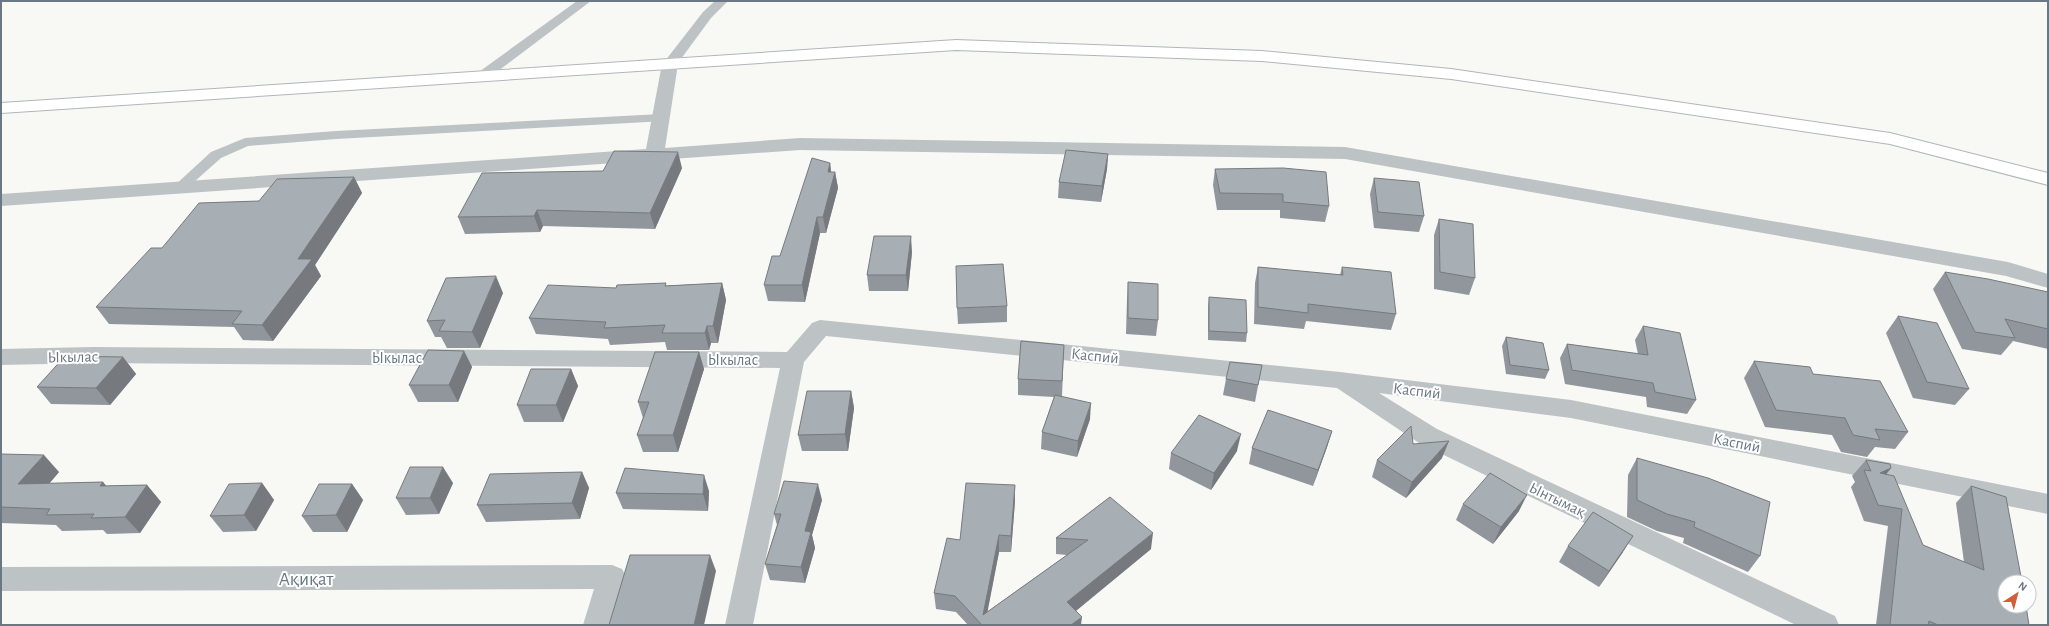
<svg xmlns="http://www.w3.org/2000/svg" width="2049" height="626" font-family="'Alegreya Sans',sans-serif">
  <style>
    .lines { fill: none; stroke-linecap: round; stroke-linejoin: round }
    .primary-casing { stroke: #b1b6ba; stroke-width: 2 }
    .lane { fill: #bdc2c5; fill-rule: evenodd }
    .street { fill: #bdc2c5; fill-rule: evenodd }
    .primary { fill: #fff; fill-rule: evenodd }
    .wall { fill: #90969b }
    .shaded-wall { fill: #767a7e }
    .building { fill: #a8afb4; stroke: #767a7e }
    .labels { text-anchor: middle; stroke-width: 4; stroke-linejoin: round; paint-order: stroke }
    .street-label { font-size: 16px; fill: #6a7884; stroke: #fff }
    .near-street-label { font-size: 19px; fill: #6a7884; stroke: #fff }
  </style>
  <rect width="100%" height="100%" fill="#f8f8f5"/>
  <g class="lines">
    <!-- primary casing -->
    <g class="primary-casing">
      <path id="primary" d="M956,40L1262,51L1451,69L1890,133L2048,173V185L1890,144L1451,79L1262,61L956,50L1,113V103Z"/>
    </g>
    <!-- lane -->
    <g class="lane">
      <path d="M577,1H591L486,80H476L474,77L476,74Z"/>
      <path d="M715,1H728L711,18L675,67H665L664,64L665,61L703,12Z"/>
      <path d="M661,114L666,115L668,118L666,121L336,139L248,146L221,158L185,190H175L173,187L211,152L245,138L336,131Z"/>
    </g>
    <!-- street -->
    <g class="street">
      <path d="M670,59L676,60L678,64L665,148L800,138L1345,147L2008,262L2048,274V288L2006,276L1345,159L800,150L1,206V194L646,149L662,64L664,60Z"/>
      <path d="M820,320L1340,372L1571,400L2048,494V514L1571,418L1379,393L1437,429L1835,616L1839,625H1796L1419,443L1337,388L826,336L804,362L753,625H725L780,368L93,363L1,365V349L93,347L787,352L812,323Z"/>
      <path d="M612,565L622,569L626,577L611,625H583L594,589L1,591V567Z"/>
    </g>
    <!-- primary -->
    <use href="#primary" class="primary"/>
  </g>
  <!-- wall -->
  <g class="wall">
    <path d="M1108,154L1107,169L1101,202L1058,198L1059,182Z"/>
    <path d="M830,163L831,172H835L838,188L826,233H820L805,302L768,301L764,285Z"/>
    <path d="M682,168L655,229L543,226L540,232L465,234L458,217L603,171Z"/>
    <path d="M1215,169L1329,206L1325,222L1280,218V210H1217L1213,185Z"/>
    <path d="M354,177L362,193L315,265L321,276L273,341L243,340L234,327L109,324L96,307L162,248L259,201Z"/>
    <path d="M1374,178L1424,216L1419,232L1374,228L1370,194Z"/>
    <path d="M1439,219L1475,278L1469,295L1434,289V235Z"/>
    <path d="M912,252L908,291H869L867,275Z"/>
    <path d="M1258,267L1340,275L1342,267L1396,314L1391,330L1306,321L1304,329L1254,324L1255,283Z"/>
    <path d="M1945,272L2048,292V349L2013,341L2001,355L1962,349L1933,289Z"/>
    <path d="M1128,282L1158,320L1156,336L1126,334L1127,299Z"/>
    <path d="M722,283L726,300L718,343H711L709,350H667L665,342L610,345L608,339L536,334L529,318L616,288Z"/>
    <path d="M503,293L480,348H447L441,337H435L427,321Z"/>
    <path d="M1209,297L1247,333L1246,342L1208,340V306Z"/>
    <path d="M1007,306V322L958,324L957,308Z"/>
    <path d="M1898,316L1969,389L1955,405L1913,398L1886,333Z"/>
    <path d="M1643,326L1696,400L1687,414L1647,407L1646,397L1565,384L1560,358L1567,344L1638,354L1635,340Z"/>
    <path d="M1506,337L1549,370L1545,379L1506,374L1502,346Z"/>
    <path d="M1064,345L1062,396L1090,419L1077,457L1041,449L1042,432L1054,397L1018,395V379Z"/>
    <path d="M464,351L472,367L458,402H418L409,385Z"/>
    <path d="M699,352L704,369L678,452H643L637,435L643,418L638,402Z"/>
    <path d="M123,357L136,374L110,405L51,404L37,387Z"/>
    <path d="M1754,361L1813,374L1908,432L1895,449L1875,447L1867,457L1841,452L1832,435L1765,427L1744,378Z"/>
    <path d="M1262,365L1255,402L1223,395L1226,379Z"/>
    <path d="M571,369L578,386L563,422H524L517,405Z"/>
    <path d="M851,391L854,408L848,451H802L798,435Z"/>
    <path d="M1332,431L1327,447L1313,486L1249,464L1252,448Z"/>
    <path d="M1413,444L1442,458L1406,498L1372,477L1377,460Z"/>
    <path d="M1237,451L1211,490L1169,469L1171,453Z"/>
    <path d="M1,454L59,472L49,484L103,482L106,486L147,485L161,502L140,533L107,534L103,530L62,531L56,525L1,523Z"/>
    <path d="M1637,458L1760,556L1748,572L1683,543L1684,538L1657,531L1627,517L1628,475Z"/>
    <path d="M1866,460L1891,468L1886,474L1923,545L1964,562L1956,503L1971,486L2029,625H1876L1888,526L1864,521L1851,487L1855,482L1852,476Z"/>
    <path d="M582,472L589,488L580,519L486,522L477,505Z"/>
    <path d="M262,483L274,500L256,531L223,532L210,516Z"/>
    <path d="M453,483L439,514L406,515L396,498Z"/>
    <path d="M352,484L363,500L347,532H313L302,516Z"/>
    <path d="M1015,485V501L1011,552H999L987,612L1067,555L1056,554V538L1110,497L1151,549L1076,611L1081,625H968L956,612L936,609L934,593L960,540Z"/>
    <path d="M709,491L708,511L623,509L616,493Z"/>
    <path d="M822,500L812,535L815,548L805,583L770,580L765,564L777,525L774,514Z"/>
    <path d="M1463,504L1519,511L1493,544L1456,520Z"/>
    <path d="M1568,546L1623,552L1599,587L1559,562Z"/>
  </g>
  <!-- shaded-wall -->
  <g class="shaded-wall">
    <path d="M678,152L682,168L655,229L650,213Z"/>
    <path d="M1108,154L1107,169L1101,202L1102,186Z"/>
    <path d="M830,163L832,179L828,172Z"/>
    <path d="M835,172L838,188L826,233L823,217Z"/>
    <path d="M354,177L362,193L315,265L321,276L273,341L262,325L298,259Z"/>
    <path d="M537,210L543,226L540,232L534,216Z"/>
    <path d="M817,217L820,233L805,302L802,285Z"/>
    <path d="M911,236L912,252L908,291L906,275Z"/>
    <path d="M496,276L503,293L480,348L472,332Z"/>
    <path d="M722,283L726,300L718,343L713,326Z"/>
    <path d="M707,326L711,343L709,350L705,333Z"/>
    <path d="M464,351L472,367L458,402L449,385Z"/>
    <path d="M699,352L704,369L678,452L673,435Z"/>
    <path d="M123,357L136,374L110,405L96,388Z"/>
    <path d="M571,369L578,386L563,422L556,405Z"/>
    <path d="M851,391L854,408L848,451L845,434Z"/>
    <path d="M1091,403L1090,419L1077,457L1078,441Z"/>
    <path d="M1332,431L1327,447L1313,486L1318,470Z"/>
    <path d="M1241,434L1237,451L1211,490L1214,473Z"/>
    <path d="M1449,441L1442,458L1406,498L1412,482Z"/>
    <path d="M44,455L59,472L34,501L18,484Z"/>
    <path d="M443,467L453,483L439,514L430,498Z"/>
    <path d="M1891,468L1878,485L1880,473Z"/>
    <path d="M582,472L589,488L580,519L572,503Z"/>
    <path d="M704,475L709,491L708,511L703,494Z"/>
    <path d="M103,482L117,499L100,486Z"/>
    <path d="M262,483L274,500L256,531L244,515Z"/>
    <path d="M352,484L363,500L347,532L336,515Z"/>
    <path d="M818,484L822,500L812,535L815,548L805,583L801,567L805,531Z"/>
    <path d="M147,485L161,502L140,533L125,517Z"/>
    <path d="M1015,485V501L1011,552V536Z"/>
    <path d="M1527,495L1519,511L1493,544L1501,527Z"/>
    <path d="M1153,533L1151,549L1067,618V602Z"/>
    <path d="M999,535V552L985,625L983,615Z"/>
    <path d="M1633,536L1623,552L1599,587L1609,571Z"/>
    <path d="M710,555L716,571L704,625H694Z"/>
    <path d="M1082,617L1081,625H1071Z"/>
  </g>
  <!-- building -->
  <g class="building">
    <path d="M1066,150L1108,154L1102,186L1059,182Z"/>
    <path d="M614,151L678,152L650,213L537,210L534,216L458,217L482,173L603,171Z"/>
    <path d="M812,158L830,163L828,172H835L823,217H817L802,285H764L772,256H780Z"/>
    <path d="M1283,168L1326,172L1329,206L1283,202V194L1220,193L1215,169Z"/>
    <path d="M354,177L298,259H312L262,325L232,324L242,311L96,307L151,248H162L199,203L259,201L277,179Z"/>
    <path d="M1374,178L1419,182L1424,216L1378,212Z"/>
    <path d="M1439,219L1473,224L1475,278L1440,272Z"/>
    <path d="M874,236H911L906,275H867Z"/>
    <path d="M1003,264L1007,306L957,308L956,266Z"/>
    <path d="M1258,267L1343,275L1342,267L1391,272L1396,314L1308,304V313L1258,307Z"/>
    <path d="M1945,272L1988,279L2048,292V329L2005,319L2015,338L1975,332Z"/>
    <path d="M496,276L472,332L439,331L445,320L427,321L446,278Z"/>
    <path d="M1128,282L1158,284V320L1128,318Z"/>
    <path d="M666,283L665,286L722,283L713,326H707L705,333H662L665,325L604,328L606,322L529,318L548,285L616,288L617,285Z"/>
    <path d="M1209,297L1246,300L1247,333L1209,331Z"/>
    <path d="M1898,316L1937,323L1969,389L1927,382Z"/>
    <path d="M1643,326L1680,333L1696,400L1655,392L1653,383L1572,370L1567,344L1648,355Z"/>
    <path d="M1506,337L1543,343L1549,370L1510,365Z"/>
    <path d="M1021,341L1064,345L1062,381L1018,379Z"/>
    <path d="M428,350L464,351L449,385H409Z"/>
    <path d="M655,352H699L673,435H637L649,402H638Z"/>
    <path d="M65,356L123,357L96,388L37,387Z"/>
    <path d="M1754,361L1810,367L1813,374L1880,381L1908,432L1875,429L1880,440L1853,435L1845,418L1776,410Z"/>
    <path d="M1230,362L1262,365L1258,385L1226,379Z"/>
    <path d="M531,369H571L556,405H517Z"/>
    <path d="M807,391H851L845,434L798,435Z"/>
    <path d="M1055,395L1091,403L1078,441L1042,432Z"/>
    <path d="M1268,410L1332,431L1318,470L1252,448Z"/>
    <path d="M1199,415L1241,434L1214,473L1171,453Z"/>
    <path d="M1411,426L1413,444L1449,441L1412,482L1377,460Z"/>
    <path d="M1,454L44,455L18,484L103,482L100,486L147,485L125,517L91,518L94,514L46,515L50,509L1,507Z"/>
    <path d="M1637,458L1708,478L1770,502L1760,556L1694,527L1695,522L1667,514L1637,500Z"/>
    <path d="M1866,460L1890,464L1891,468L1880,473L1894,476L1923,545L1984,570L1971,486L2006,497L2022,582H2005V606H2026L2029,625H1938L1929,621L1928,625H1890L1902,509L1878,505L1864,470L1871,471Z"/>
    <path d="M410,467H443L430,498H396Z"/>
    <path d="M625,468L704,475L703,494L616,493Z"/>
    <path d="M582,472L572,503L477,505L490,474Z"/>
    <path d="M1490,473L1527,495L1501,527L1463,504Z"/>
    <path d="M784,481L818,484L805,531L811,532L801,567L765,564L781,514H774Z"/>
    <path d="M262,483L244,515L210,516L229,484Z"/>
    <path d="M966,483L1015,485L1011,536L999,535L983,615L1088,540L1056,538L1110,497L1153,533L1067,602L1082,617L1071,625H982L955,596L934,593L947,538L960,540Z"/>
    <path d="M319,484H352L336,515L302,516Z"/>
    <path d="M1593,512L1633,536L1609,571L1568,546Z"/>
    <path d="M630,555H710L694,625H609Z"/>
  </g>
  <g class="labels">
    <!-- street labels -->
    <g class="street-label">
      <text transform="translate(1095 355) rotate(6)" y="6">Каспий</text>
      <text transform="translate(73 356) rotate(-1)" y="6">Ыкылас</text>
      <text x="397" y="363">Ыкылас</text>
      <text x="733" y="365">Ыкылас</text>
      <text transform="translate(1417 390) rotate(7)" y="6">Каспий</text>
      <text transform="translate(1737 442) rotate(11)" y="6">Каспий</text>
      <text transform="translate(1558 499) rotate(26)" y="6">Ынтымақ</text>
    </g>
    <!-- near-street labels -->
    <g class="near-street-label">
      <text x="306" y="585">Ақиқат</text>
    </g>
  </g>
  <!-- border -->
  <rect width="2049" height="626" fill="none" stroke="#6a7884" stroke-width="4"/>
  <!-- north arrow -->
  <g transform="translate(2017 594) rotate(36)"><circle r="19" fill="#ffffff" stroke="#c3c9ce"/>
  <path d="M0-3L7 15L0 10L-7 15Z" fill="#d45c39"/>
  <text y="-6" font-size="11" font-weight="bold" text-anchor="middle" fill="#6a7884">N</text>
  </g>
</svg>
